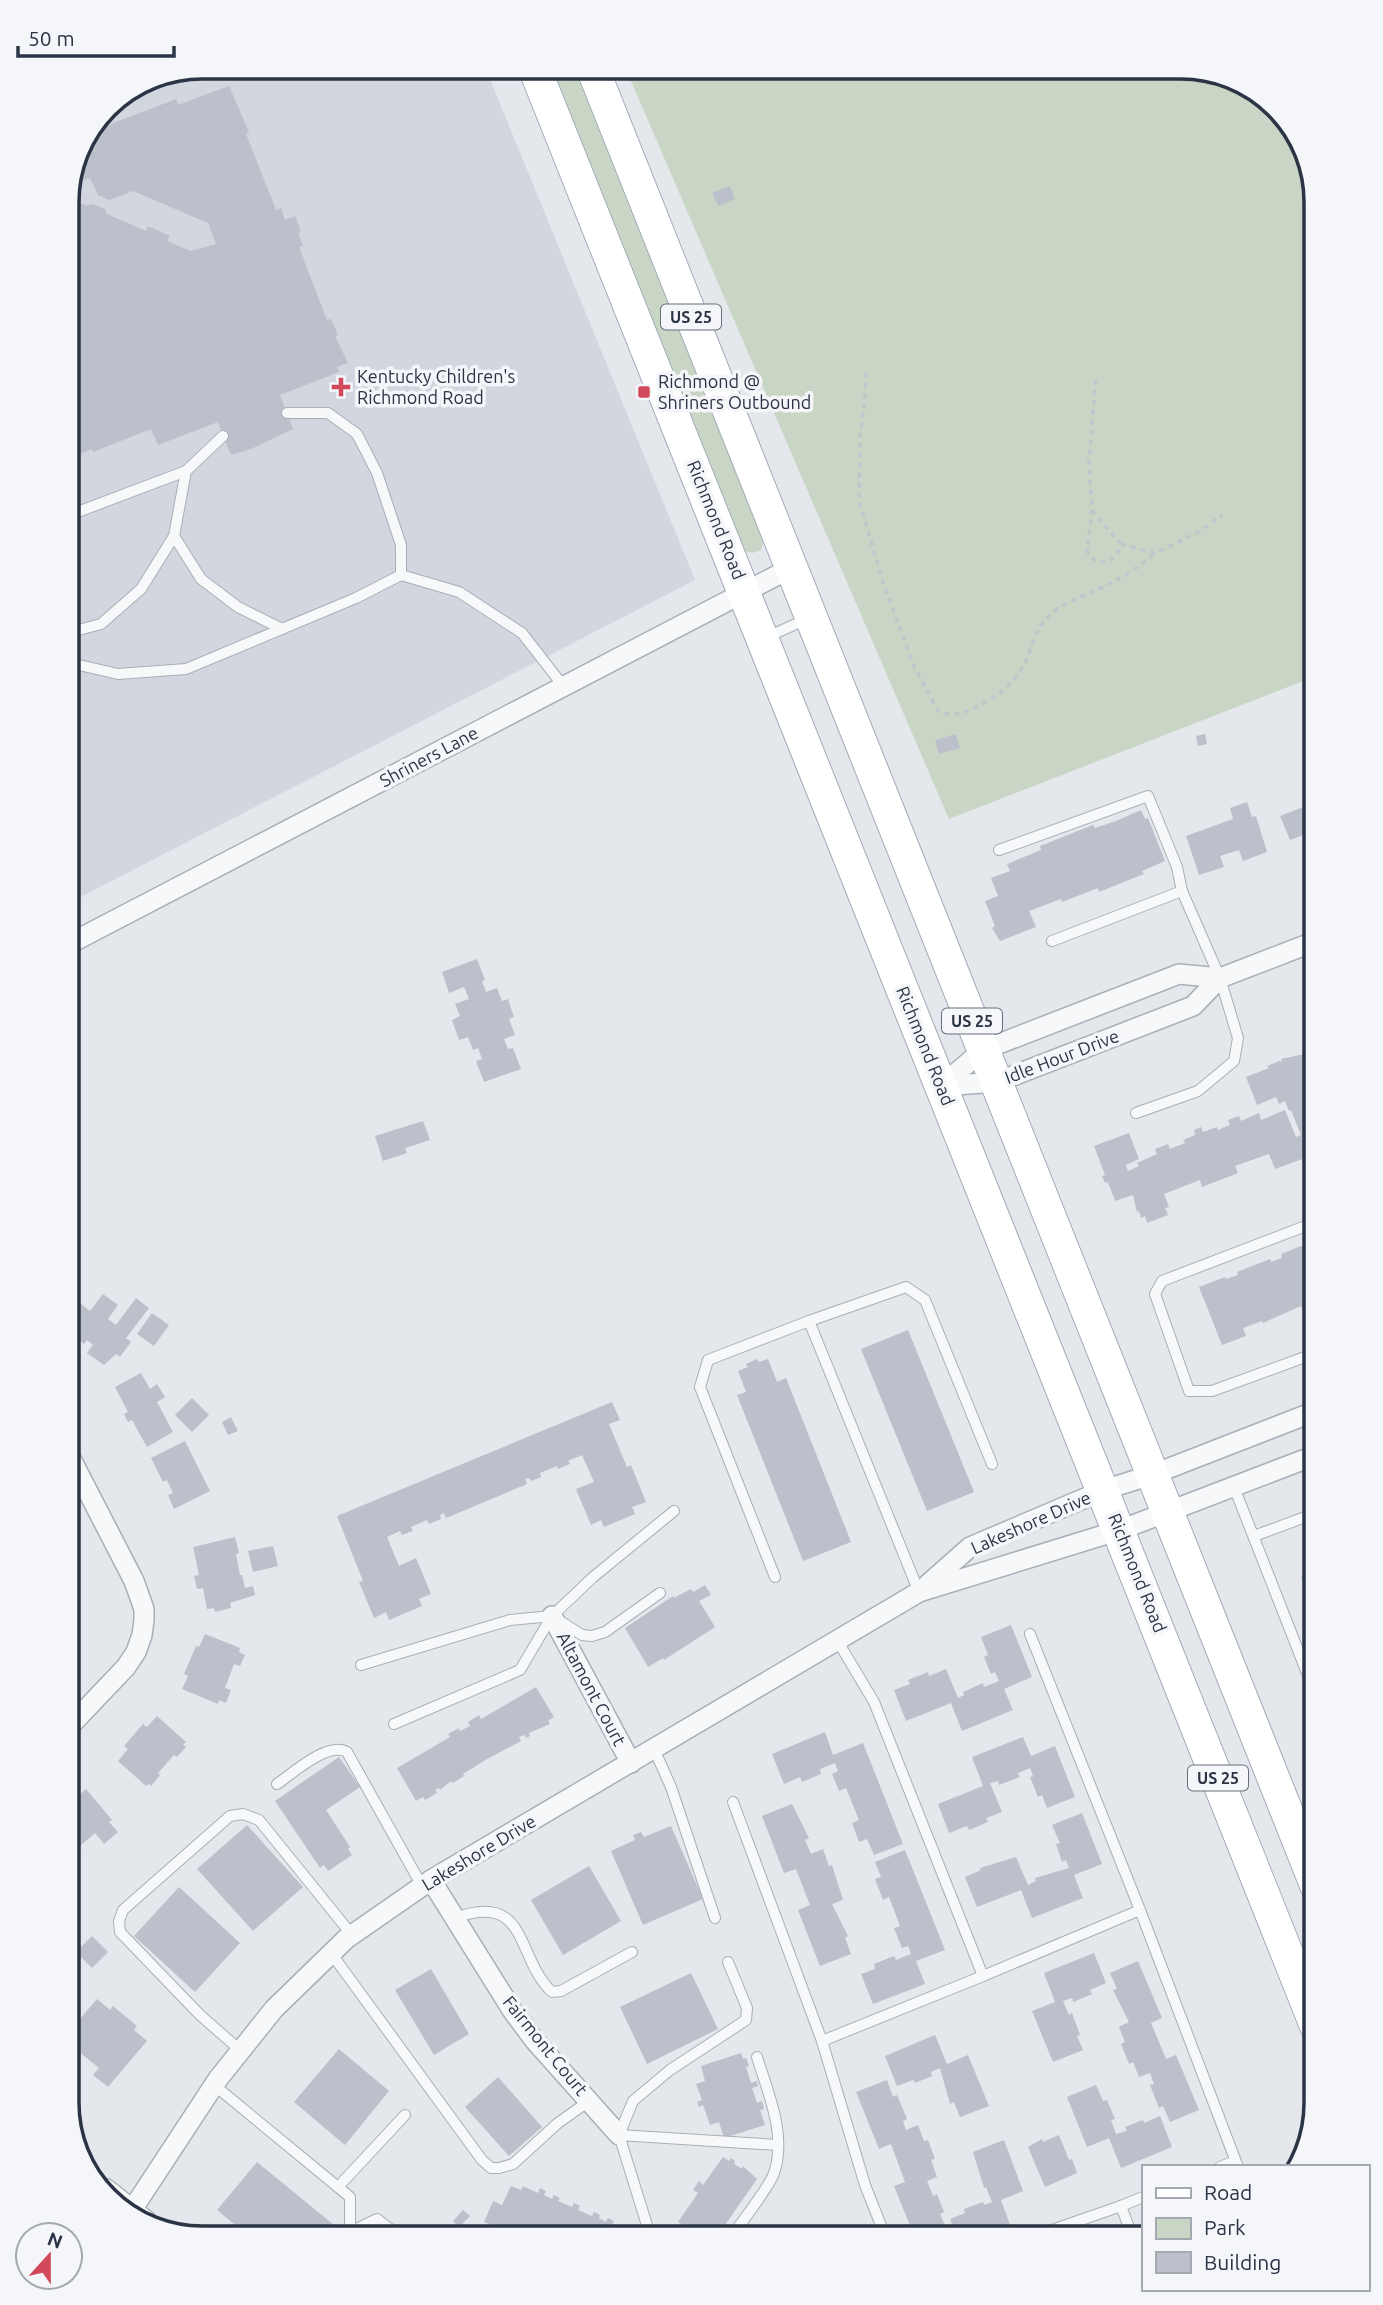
<svg xmlns="http://www.w3.org/2000/svg" width="1383" height="2305" font-family="Ubuntu,sans-serif">
  <style>
    .built { fill: #d2d6de }
    .green { fill: #c9d6c5 }
    .building { fill: #bbc0ca }
    .lines { fill: none; stroke-linecap: round; stroke-linejoin: round }
    .service-casing { stroke: #a9aeb7; stroke-width: 12 }
    .minor-casing { stroke: #a9aeb7; stroke-width: 22 }
    .tertiary-casing { stroke: #a9aeb7; stroke-width: 27 }
    .primary-casing { stroke: #a3abb8; stroke-width: 34 }
    .path { stroke: #c2c5cb; stroke-width: 3.5; stroke-dasharray: 5 5; stroke-linecap: butt }
    .service { stroke: #f7f8fa; stroke-width: 10 }
    .minor { stroke: #f7f8fa; stroke-width: 19 }
    .tertiary { stroke: #f7f8fa; stroke-width: 24 }
    .primary { stroke: #fff; stroke-width: 32 }
    .poi-dot { fill: #d1495b; stroke: #f4f6f9; stroke-width: 2.5 }
    .labels { text-anchor: middle; stroke-width: 7; stroke-linejoin: round; paint-order: stroke }
    .shield { fill: #f4f6f9; stroke: #676e7b; stroke-width: 2 }
    .shield-label { font-size: 16px; font-weight: bold; fill: #2b3445 }
    .poi-label { font-size: 18px; fill: #2b3445; stroke: #f4f6f9; text-anchor: start }
    .street-label { font-size: 18px; fill: #2b3445; stroke: #f4f6f9 }
    .rim { fill: none; stroke: #2b3445; stroke-width: 3.5 }
  </style>
  <rect width="100%" height="100%" fill="#e4e7ec"/>
  <!-- built -->
  <path class="built" d="M201,67H485L695,580L67,904V193L106,106L150,77Z"/>
  <!-- green -->
  <g class="green">
    <path d="M548,67H575L763,536V543L761,550L752,553L744,551Z"/>
    <path d="M625,67H1191L1257,89L1303,142L1316,201V676L949,819Z"/>
  </g>
  <!-- building -->
  <g class="building">
    <path d="M229,86L249,132L246,134L276,210L281,208L285,220L295,216L301,232L298,233L303,246L299,247L327,320L331,319L338,335L335,336L348,363L337,367L339,372L280,395L293,429L251,449L231,455L218,422L158,445L151,429L93,452L92,449L67,459V197L87,206L93,204L105,209L107,214L146,231L148,226L170,236L167,241L191,251L216,244L208,223L133,191L109,200L98,195L90,178L70,185L79,165L85,163L83,158L95,130L176,99L178,105Z"/>
    <path d="M730,186L735,199L718,206L712,193Z"/>
    <path d="M956,734L960,748L939,754L935,740Z"/>
    <path d="M1205,734L1207,744L1198,746L1196,736Z"/>
    <path d="M1247,802L1252,817L1256,816L1267,852L1243,861L1239,850L1220,856L1224,867L1199,875L1186,836L1233,819L1230,808Z"/>
    <path d="M1316,802V834L1310,836L1309,833L1290,840L1280,816Z"/>
    <path d="M1141,810L1145,819L1148,818L1165,861L1142,871L1144,874L1099,892L1098,888L1062,902L1061,899L1029,911L1036,927L1000,941L992,928L995,926L985,901L998,896L991,878L1010,871L1007,864L1041,850L1040,846L1093,825L1095,828L1116,821Z"/>
    <path d="M477,959L485,980L482,981L486,992L497,988L502,1001L508,999L514,1017L509,1019L515,1035L504,1039L508,1049L513,1048L521,1069L484,1082L476,1061L482,1059L478,1048L473,1050L468,1037L459,1040L452,1020L460,1016L455,1004L469,999L464,987L449,993L442,972Z"/>
    <path d="M1304,1054L1313,1075L1308,1076L1316,1098V1154L1275,1169L1269,1154L1235,1166L1238,1173L1202,1187L1200,1180L1164,1194L1169,1207L1165,1208L1168,1215L1147,1223L1145,1216L1141,1218L1139,1211L1137,1212L1133,1195L1115,1201L1108,1182L1105,1183L1102,1176L1105,1175L1094,1146L1129,1133L1139,1159L1126,1165L1128,1171L1139,1166L1137,1163L1157,1154L1155,1149L1168,1144L1170,1149L1185,1143L1183,1140L1195,1135L1194,1130L1201,1127L1203,1132L1217,1127L1218,1130L1230,1125L1228,1120L1239,1116L1241,1121L1259,1113L1261,1120L1285,1110L1296,1137L1301,1135L1291,1110L1289,1111L1285,1101L1279,1104L1276,1097L1257,1105L1246,1077L1269,1068L1267,1066L1279,1061L1282,1062L1281,1059Z"/>
    <path d="M423,1121L430,1140L405,1148L407,1153L383,1161L375,1136Z"/>
    <path d="M1311,1242L1316,1256V1310L1304,1315L1301,1306L1263,1323L1262,1321L1243,1328L1246,1336L1222,1345L1199,1287L1225,1277L1226,1279L1238,1275L1237,1272L1270,1259L1271,1262L1282,1258L1281,1254Z"/>
    <path d="M69,1285L78,1293L67,1307V1288Z"/>
    <path d="M103,1294L118,1305L108,1319L116,1325L136,1298L149,1308L126,1338L131,1342L120,1357L116,1354L104,1365L87,1353L93,1345L87,1340L84,1344L73,1336L80,1325L67,1316L76,1300L90,1311Z"/>
    <path d="M152,1313L169,1325L154,1346L137,1334Z"/>
    <path d="M908,1330L974,1492L927,1511L861,1349Z"/>
    <path d="M757,1359L759,1362L768,1359L777,1382L786,1378L851,1542L803,1561L737,1395L746,1392L738,1371L748,1367L746,1364Z"/>
    <path d="M141,1373L150,1389L157,1384L165,1397L157,1402L173,1432L147,1447L132,1420L128,1422L124,1414L128,1412L115,1387Z"/>
    <path d="M192,1398L209,1415L192,1432L175,1415Z"/>
    <path d="M612,1402L620,1420L609,1424L627,1467L631,1465L646,1502L632,1507L635,1514L604,1527L601,1520L591,1525L576,1489L594,1482L582,1455L568,1461L570,1464L558,1469L557,1466L540,1473L541,1477L531,1481L529,1478L525,1479L527,1484L446,1518L444,1513L440,1515L441,1519L429,1524L427,1520L411,1527L413,1531L402,1535L400,1531L387,1537L399,1566L416,1558L431,1594L419,1599L422,1606L389,1620L386,1612L374,1618L359,1582L363,1581L337,1516Z"/>
    <path d="M231,1417L238,1431L228,1435L222,1422Z"/>
    <path d="M185,1441L210,1491L174,1509L168,1495L173,1493L167,1480L163,1482L151,1458Z"/>
    <path d="M235,1537L239,1553L236,1554L240,1575H242L245,1588L253,1586L255,1595L230,1603L231,1608L215,1612L214,1608L207,1609L203,1588L197,1589L194,1576L199,1575L193,1547Z"/>
    <path d="M273,1546L278,1566L253,1572L248,1551Z"/>
    <path d="M1316,1571V1618L1301,1576Z"/>
    <path d="M705,1585L711,1595L699,1601L715,1627L664,1660L663,1658L648,1667L625,1628L673,1596L674,1598L691,1589L693,1592Z"/>
    <path d="M1011,1625L1032,1677L1004,1689L1013,1710L962,1731L951,1703L906,1721L894,1690L910,1684L908,1680L928,1672L929,1676L946,1669L958,1698L964,1695L963,1692L983,1683L984,1687L999,1681L995,1672L991,1674L984,1657L988,1655L981,1637Z"/>
    <path d="M67,1634L78,1646L67,1658Z"/>
    <path d="M205,1634L240,1648L239,1652L245,1655L240,1666L234,1664L225,1688L231,1690L226,1703L219,1700L218,1704L182,1689L188,1676L184,1674L196,1646L199,1647Z"/>
    <path d="M536,1687L554,1717L548,1721L550,1724L529,1733L530,1736L526,1738L524,1735L519,1737L521,1741L487,1759L463,1774L464,1776L453,1783L451,1781L440,1790L439,1788L435,1790L437,1793L425,1800L423,1797L416,1801L397,1768L450,1737L448,1734L459,1728L460,1731L470,1726L468,1722L479,1715L481,1719Z"/>
    <path d="M157,1716L186,1742L183,1745L186,1747L177,1757L174,1755L158,1773L160,1775L151,1786L149,1784L146,1786L118,1761L128,1749L124,1746L143,1724L147,1727Z"/>
    <path d="M825,1732L833,1755L863,1743L903,1844L874,1855L867,1839L859,1842L852,1823L859,1820L846,1788L839,1791L832,1774L838,1771L835,1763L820,1769L821,1774L802,1782L800,1777L784,1784L772,1754Z"/>
    <path d="M1023,1737L1031,1756L1055,1746L1075,1797L1047,1808L1042,1795L1038,1797L1030,1777L1033,1776L1030,1768L1018,1773L1020,1777L999,1785L998,1781L990,1783L1002,1812L986,1818L988,1822L969,1830L967,1826L949,1833L938,1804L983,1786L972,1757Z"/>
    <path d="M339,1757L360,1787L326,1810L350,1847L348,1849L352,1855L328,1871L324,1865L320,1868L275,1801Z"/>
    <path d="M86,1789L112,1820L109,1822L118,1832L104,1844L95,1833L79,1847L81,1849L70,1859H67V1801L69,1804Z"/>
    <path d="M792,1804L809,1838L805,1840L811,1854L823,1849L829,1866L832,1865L843,1900L832,1904L848,1936L845,1938L851,1954L820,1966L798,1910L810,1905L796,1869L784,1873L762,1816Z"/>
    <path d="M1082,1813L1102,1864L1074,1875L1083,1898L1032,1918L1021,1890L977,1907L965,1877L981,1870L980,1868L1016,1857L1028,1885L1036,1881L1035,1878L1069,1868L1066,1860L1062,1862L1056,1844L1060,1843L1052,1825Z"/>
    <path d="M247,1825L303,1887L253,1931L197,1869Z"/>
    <path d="M671,1826L703,1899L643,1925L611,1851L635,1840L633,1835L641,1832L644,1837Z"/>
    <path d="M905,1850L945,1950L916,1961L925,1984L873,2004L861,1974L875,1969L874,1964L894,1956L896,1960L911,1954L908,1946L902,1948L894,1928L900,1926L889,1897L883,1900L875,1879L881,1877L875,1862Z"/>
    <path d="M589,1866L621,1921L563,1955L531,1900Z"/>
    <path d="M179,1887L240,1943L195,1992L134,1936Z"/>
    <path d="M92,1936L108,1952L92,1968L76,1952Z"/>
    <path d="M1094,1953L1106,1983L1090,1990L1092,1994L1073,2002L1072,1998L1063,2001L1069,2015L1072,2013L1080,2035L1077,2036L1083,2050L1053,2062L1032,2011L1055,2002L1044,1973Z"/>
    <path d="M1138,1961L1162,2018L1151,2023L1166,2059L1176,2055L1199,2110L1170,2122L1163,2106L1159,2108L1150,2085L1154,2084L1150,2073L1139,2077L1133,2062L1129,2064L1121,2044L1125,2042L1119,2027L1129,2022L1113,1990L1117,1989L1110,1973Z"/>
    <path d="M431,1969L469,2034L434,2055L395,1990Z"/>
    <path d="M691,1973L718,2029L647,2064L620,2007Z"/>
    <path d="M97,1999L110,2010L113,2006L137,2026L134,2030L147,2041L108,2087L93,2075L99,2068L77,2050L72,2056L67,2051V2034Z"/>
    <path d="M935,2035L947,2064L968,2055L989,2106L960,2117L954,2102L950,2104L940,2068L931,2072L932,2076L915,2083L913,2080L897,2086L885,2056Z"/>
    <path d="M339,2049L389,2091L345,2145L294,2102Z"/>
    <path d="M741,2053L743,2059L746,2058L749,2066L746,2067L751,2083L757,2081L758,2086L752,2088L757,2103L762,2101L764,2109L760,2110L765,2125L724,2138L719,2122L710,2125L703,2105L699,2107L697,2102L702,2100L696,2084L705,2081L701,2066Z"/>
    <path d="M498,2077L542,2127L509,2156L465,2107Z"/>
    <path d="M887,2080L893,2097L897,2095L907,2119L903,2121L906,2130L918,2125L924,2141L928,2140L935,2159L931,2160L937,2177L927,2181L933,2196L937,2194L944,2212L940,2214L947,2230L924,2238H915L894,2186L905,2182L891,2144L879,2149L856,2092Z"/>
    <path d="M1096,2085L1103,2101L1107,2100L1115,2119L1111,2120L1116,2134L1127,2131L1125,2127L1143,2120L1144,2123L1160,2116L1172,2147L1121,2168L1109,2138L1087,2147L1067,2097Z"/>
    <path d="M1059,2135L1069,2160L1072,2159L1077,2173L1045,2187L1028,2147L1042,2139L1043,2142Z"/>
    <path d="M1004,2140L1023,2191L1001,2200L1012,2230L989,2238H957L950,2219L965,2213L964,2209L983,2202L984,2205L992,2202L986,2187L984,2188L973,2152Z"/>
    <path d="M723,2157L729,2161L731,2158L735,2161L734,2164L742,2169L743,2166L757,2179L716,2238H702L678,2222L698,2193L693,2190L699,2181L703,2185Z"/>
    <path d="M257,2162L334,2225L323,2238H251L217,2210Z"/>
    <path d="M511,2186L521,2190L523,2186L538,2193L540,2188L546,2191L544,2195L552,2199L554,2195L560,2198L558,2201L572,2207L574,2203L580,2206L578,2210L592,2216L594,2212L600,2215L599,2218L606,2222L608,2218L614,2221L612,2225L629,2232L627,2236L632,2238H519L484,2222L493,2201L502,2205Z"/>
    <path d="M463,2210L470,2216L459,2227L453,2221Z"/>
  </g>
  <g class="lines">
    <!-- service casing -->
    <g class="service-casing">
      <g id="service">
        <path d="M287,413H328L357,434L377,473L401,545V575"/>
        <path d="M67,516L186,471"/>
        <path d="M174,536L201,579L238,607L282,629"/>
        <path d="M67,633L101,624L141,589L174,536L186,471L223,436"/>
        <path d="M767,637L807,619"/>
        <path d="M67,656L79,665L118,674L186,669L356,598L401,575L459,592L522,633L564,687"/>
        <path d="M999,850L1148,796L1177,867L1182,891"/>
        <path d="M1052,941L1182,891L1220,978L1238,1038L1234,1061L1198,1091L1136,1113"/>
        <path d="M1316,1353L1212,1391H1189L1155,1294L1162,1281L1316,1222"/>
        <path d="M1234,1487L1316,1696"/>
        <path d="M1254,1536L1316,1513"/>
        <path d="M775,1577L700,1387L708,1360L809,1321"/>
        <path d="M919,1592L809,1321L906,1287L925,1300L992,1464"/>
        <path d="M837,1640L874,1702L983,1976L1140,1910L1030,1634"/>
        <path d="M361,1665L510,1620L552,1616L582,1635L592,1636L605,1632L660,1593"/>
        <path d="M394,1724L520,1670L552,1616L592,1578L674,1511"/>
        <path d="M654,1749L671,1787L715,1918"/>
        <path d="M277,1784C293,1773 328,1741 347,1752L422,1886"/>
        <path d="M733,1802L822,2041L983,1976"/>
        <path d="M1140,1910L1238,2167"/>
        <path d="M455,1918C529,1891 515,1957 552,1992L561,1991L632,1952"/>
        <path d="M331,1953L460,2130L482,2160L491,2168H499L513,2164L558,2123L589,2101"/>
        <path d="M822,2041L865,2185L886,2238"/>
        <path d="M240,2050L200,2015L120,1932L119,1921L123,1910L230,1816L243,1814L259,1820L352,1935"/>
        <path d="M214,2085L350,2197V2232"/>
        <path d="M619,2135L778,2145"/>
        <path d="M1220,2167L1235,2161"/>
        <path d="M338,2187L405,2115"/>
        <path d="M732,2236C742,2221 769,2188 774,2173C787,2135 768,2093 757,2057"/>
        <path d="M345,2238L350,2232L377,2219L402,2238"/>
        <path d="M651,2238L619,2135L633,2101L670,2070L746,2020L747,2008L728,1962"/>
        <path d="M1029,2238L1121,2206"/>
        <path d="M1133,2238L1121,2206L1143,2197"/>
      </g>
    </g>
    <!-- minor casing -->
    <g class="minor-casing">
      <g id="minor">
        <path d="M67,945L791,568"/>
        <path d="M941,1086L997,1082L1193,1006L1220,978L1316,941"/>
        <path d="M941,1086L983,1050L1179,974L1220,978"/>
        <path d="M927,1585L970,1547L1104,1490L1154,1474L1316,1411"/>
        <path d="M552,1616L631,1763"/>
        <path d="M67,1729L126,1667L136,1652L142,1635L144,1620V1609L134,1581L67,1451"/>
        <path d="M431,1880L512,2010L535,2041L619,2135"/>
        <path d="M128,2216L218,2079L274,2009L346,1939L431,1880L919,1592L1120,1530L1316,1455"/>
      </g>
    </g>
    <!-- tertiary casing -->
    <g class="tertiary-casing">
      <path id="tertiary" d="M105,2191L144,2222"/>
    </g>
    <!-- primary casing -->
    <g class="primary-casing">
      <g id="primary">
        <path d="M534,67L1316,2026"/>
        <path d="M592,67L1316,1885"/>
      </g>
    </g>
    <!-- path -->
    <g class="path">
      <path d="M866,373L865,399L860,436L859,501L884,585L913,664L938,711C954,717 963,713 979,706C999,696 1018,680 1027,658C1036,636 1037,624 1057,609C1069,601 1084,596 1096,590C1118,580 1137,569 1155,553"/>
      <path d="M1092,510L1121,544C1117,558 1111,563 1096,562L1087,551L1092,510L1089,462L1096,374"/>
      <path d="M1121,544L1155,553L1199,532L1222,515"/>
    </g>
    <!-- service -->
    <use href="#service" class="service"/>
    <!-- minor -->
    <use href="#minor" class="minor"/>
    <!-- tertiary -->
    <use href="#tertiary" class="tertiary"/>
    <!-- primary -->
    <use href="#primary" class="primary"/>
  </g>
  <!-- markers -->
  <g class="poi-dot">
    <path d="M337.5 376.5h7v7h7v7h-7v7h-7v-7h-7v-7h7z"/>
    <rect x="637" y="385" width="14" height="14" rx="3.5"/>
  </g>
  <g class="labels">
    <!-- shield labels -->
    <g class="shield">
      <rect x="661" y="304.5" width="60" height="25" rx="5"/>
      <rect x="942" y="1008.5" width="60" height="25" rx="5"/>
      <rect x="1188" y="1765.5" width="60" height="25" rx="5"/>
    </g>
    <g class="shield-label">
      <text x="691" y="323">US 25</text>
      <text x="972" y="1027">US 25</text>
      <text x="1218" y="1784">US 25</text>
    </g>
    <!-- poi labels -->
    <g class="poi-label">
      <text x="357" y="383">Kentucky Children's<tspan x="357" dy="21">Richmond Road</tspan></text>
      <text x="658" y="388">Richmond @<tspan x="658" dy="21">Shriners Outbound</tspan></text>
    </g>
    <!-- street labels -->
    <g class="street-label">
      <text transform="translate(716 520) rotate(68)" y="6">Richmond Road</text>
      <text transform="translate(429 757) rotate(-28)" y="6">Shriners Lane</text>
      <text transform="translate(925 1046) rotate(68)" y="6">Richmond Road</text>
      <text transform="translate(1062 1057) rotate(-21)" y="6">Idle Hour Drive</text>
      <text transform="translate(1031 1523) rotate(-24)" y="6">Lakeshore Drive</text>
      <text transform="translate(1137 1573) rotate(68)" y="6">Richmond Road</text>
      <text transform="translate(591 1689) rotate(62)" y="6">Altamont Court</text>
      <text transform="translate(479 1853) rotate(-31)" y="6">Lakeshore Drive</text>
      <text transform="translate(545 2046) rotate(51)" y="6">Fairmont Court</text>
    </g>
  </g>
  <!-- crop -->
  <path d="M0 0H1383V2305H0ZM202 79H1181A123 123 0 0 1 1304 202V2103A123 123 0 0 1 1181 2226H202A123 123 0 0 1 79 2103V202A123 123 0 0 1 202 79Z" fill="#f4f6f9" fill-rule="evenodd"/>
  <path class="rim" d="M202 79H1181A123 123 0 0 1 1304 202V2103A123 123 0 0 1 1181 2226H202A123 123 0 0 1 79 2103V202A123 123 0 0 1 202 79Z"/>
  <!-- legend -->
  <rect x="1142" y="2165" width="228" height="126" fill="#f4f6f9" stroke="#a4a8b1" stroke-width="2"/>
  <rect x="1156" y="2188" width="35" height="10" fill="#ffffff" stroke="#a4a8b1" stroke-width="2"/>
  <text x="1204" y="2200" font-size="21" fill="#2b3445">Road</text>
  <rect x="1156" y="2218" width="35" height="21" fill="#c9d6c5" stroke="#a4a8b1" stroke-width="2"/>
  <text x="1204" y="2235" font-size="21" fill="#2b3445">Park</text>
  <rect x="1156" y="2252" width="35" height="21" fill="#bbc0ca" stroke="#a4a8b1" stroke-width="2"/>
  <text x="1204" y="2270" font-size="21" fill="#2b3445">Building</text>
  <!-- north arrow -->
  <g transform="translate(49 2256) rotate(21)"><circle r="33" fill="#f4f6f9" stroke="#a4a8b1" stroke-width="2"/>
  <path d="M0-5L12 26L0 18L-12 26Z" fill="#d1495b"/>
  <text y="-10" font-size="19" font-weight="bold" text-anchor="middle" fill="#2b3445">N</text>
  </g>
  <!-- scale -->
  <path d="M18 46v10h156v-10" fill="none" stroke="#2b3445" stroke-width="3.5"/>
  <text x="28" y="46" font-size="21" fill="#2b3445" stroke="#f4f6f9" stroke-width="5" paint-order="stroke">50 m</text>
</svg>
